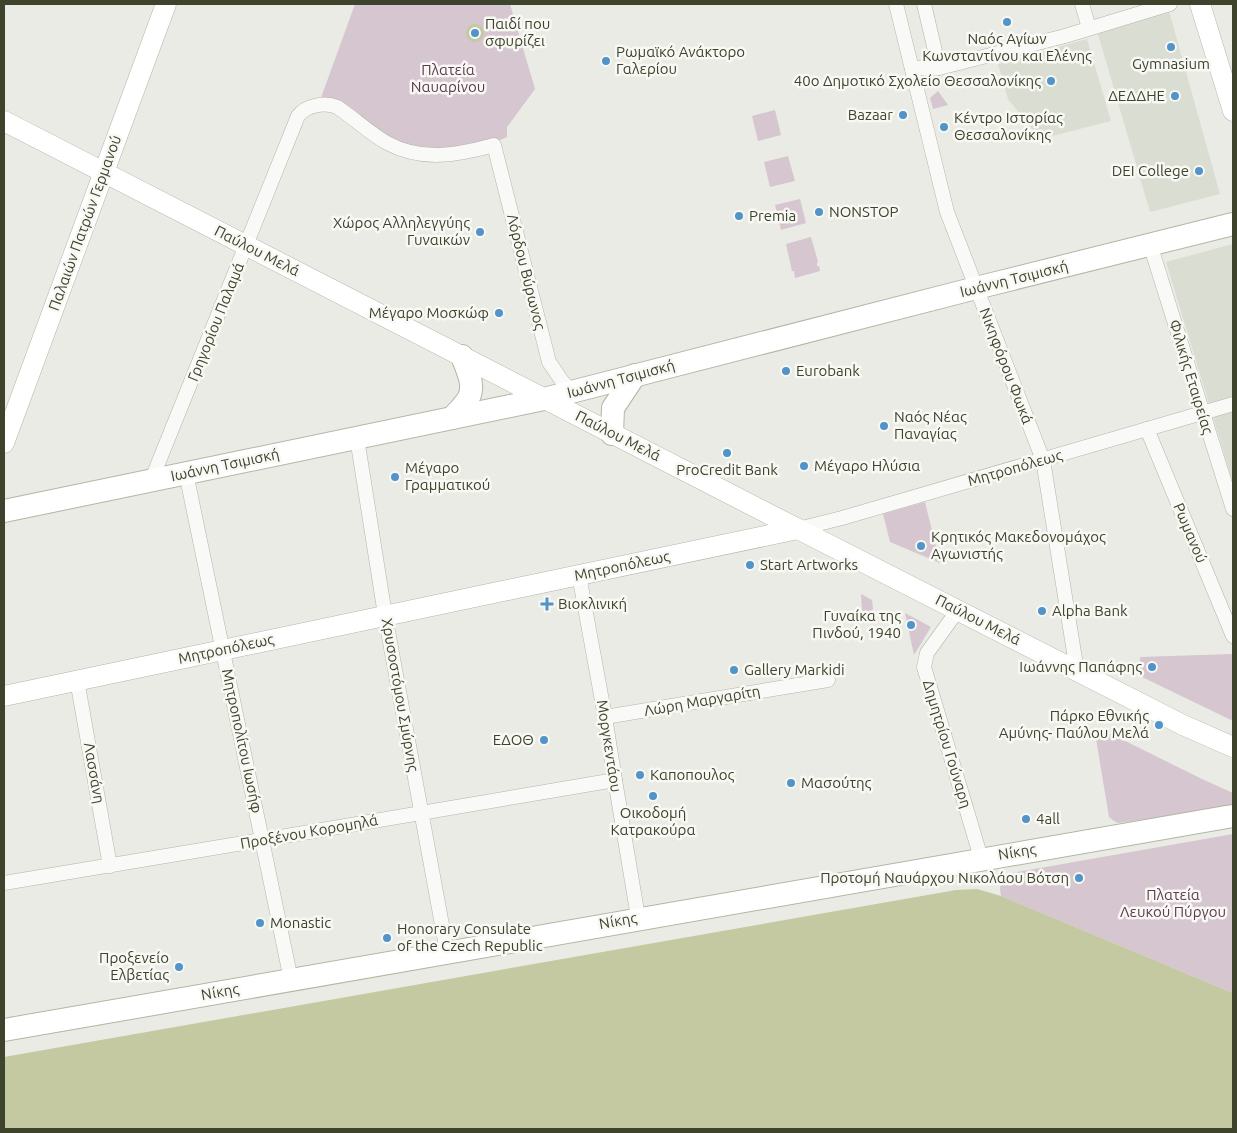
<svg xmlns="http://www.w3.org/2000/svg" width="1237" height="1133" font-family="Ubuntu,sans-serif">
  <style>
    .built { fill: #daddd2 }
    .green { fill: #d5c6cf }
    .water { fill: #c4c9a2 }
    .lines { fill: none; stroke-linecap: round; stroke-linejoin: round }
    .street-casing { stroke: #b3b5a9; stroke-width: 15 }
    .secondary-casing { stroke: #b3b5a9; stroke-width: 21 }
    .primary-casing { stroke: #b3b6a4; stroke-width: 24 }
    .street { stroke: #f9f9f7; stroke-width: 14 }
    .secondary { stroke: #fff; stroke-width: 20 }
    .primary { stroke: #fff; stroke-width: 22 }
    .poi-dot { fill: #5293c8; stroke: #f8f8f4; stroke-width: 2 }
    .labels { text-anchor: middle; stroke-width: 5; stroke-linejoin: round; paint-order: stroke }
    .poi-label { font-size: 15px; fill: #3e432c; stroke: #f8f8f4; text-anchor: start }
    .park-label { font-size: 15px; fill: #5e3b4f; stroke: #f8f8f4 }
    .street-label { font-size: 15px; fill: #3e432c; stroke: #f8f8f4 }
  </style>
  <rect width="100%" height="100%" fill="#eaebe4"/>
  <!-- built -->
  <g class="built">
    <path d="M1169,11L1220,194L1150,212L1098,34Z"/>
    <path d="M1087,39L1111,121L1040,139L1008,99L998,64Z"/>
    <path d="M1233,244V483L1166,262Z"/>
  </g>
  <!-- green -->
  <g class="green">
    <path d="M355,4H510L535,89L507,127V137L477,150L406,152L346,112L318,106Z"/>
    <path d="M938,91L948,105L933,109L930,98Z"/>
    <path d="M775,110L781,135L758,141L752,116Z"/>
    <path d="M788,156L795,181L770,187L764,162Z"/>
    <path d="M800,199L806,223L781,230L775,205Z"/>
    <path d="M811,237L818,262L817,263V266H819L820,271L795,278L794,271H792L786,244Z"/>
    <path d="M925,502L940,563L890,542L883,514Z"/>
    <path d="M861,594L872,600L873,609L863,624Z"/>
    <path d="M905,613L931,627L914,655Z"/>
    <path d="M1233,654V721L1140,676V657Z"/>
    <path d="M1102,731L1113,735L1202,779L1233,793V807L1118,823L1114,821L1109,817L1096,739L1098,734Z"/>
    <path d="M1233,834V993L1001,896L1000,889L1001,875Z"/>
  </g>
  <!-- water -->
  <g class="water">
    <circle cx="475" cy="33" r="9"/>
    <path d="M977,889L1001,896L1233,993V1129H4V1057L956,890Z"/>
  </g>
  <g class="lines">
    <!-- street casing -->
    <g class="street-casing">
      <g id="street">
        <path d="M896,4L947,212L1043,460L1077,671"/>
        <path d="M924,4L939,68"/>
        <path d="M1082,4L1089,28"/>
        <path d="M912,68H939L1065,36L1170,4"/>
        <path d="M1150,244L1233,509"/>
        <path d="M1147,429L1233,636"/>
        <path d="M357,438L385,615L447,952"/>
        <path d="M186,473L291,980"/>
        <path d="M151,481L298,116C306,105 325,102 337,107C354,118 369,133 387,143C422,162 458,155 494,145L549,362L562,381L572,392"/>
        <path d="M798,529L842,518L1233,404"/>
        <path d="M579,575L605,717L615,780L638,917"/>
        <path d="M958,610L927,653L924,667L981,858"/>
        <path d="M77,680L110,866"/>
        <path d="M605,717L828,680"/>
        <path d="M4,883C208,850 411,814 615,780"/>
      </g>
    </g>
    <!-- secondary casing -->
    <g class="secondary-casing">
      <g id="secondary">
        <path d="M1200,4L1233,111"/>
        <path d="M4,121L798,529L1183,725L1233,747"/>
        <path d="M4,443L166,4"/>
        <path d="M4,696L798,529"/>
      </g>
    </g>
    <!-- primary casing -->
    <g class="primary-casing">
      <g id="primary">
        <path d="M452,418C457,412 464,406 468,399C476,386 467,370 462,356"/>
        <path d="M612,434L613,408L635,375"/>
        <path d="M4,511L544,399L976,288L1233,224"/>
        <path d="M4,1030C414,958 823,884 1233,816"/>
      </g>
    </g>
    <!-- street -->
    <use href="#street" class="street"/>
    <!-- secondary -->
    <use href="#secondary" class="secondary"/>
    <!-- primary -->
    <use href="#primary" class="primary"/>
  </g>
  <!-- markers -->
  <g class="poi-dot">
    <circle cx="1007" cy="22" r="5"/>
    <circle cx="475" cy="33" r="5"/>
    <circle cx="1171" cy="47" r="5"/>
    <circle cx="606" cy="61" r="5"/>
    <circle cx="1051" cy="81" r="5"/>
    <circle cx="1175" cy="96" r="5"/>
    <circle cx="903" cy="115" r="5"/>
    <circle cx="944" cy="127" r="5"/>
    <circle cx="1199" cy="171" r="5"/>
    <circle cx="819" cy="212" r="5"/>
    <circle cx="739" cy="216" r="5"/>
    <circle cx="480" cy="232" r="5"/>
    <circle cx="499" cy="313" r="5"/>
    <circle cx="786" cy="371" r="5"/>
    <circle cx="884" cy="426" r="5"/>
    <circle cx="727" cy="453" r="5"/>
    <circle cx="804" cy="466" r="5"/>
    <circle cx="395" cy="477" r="5"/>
    <circle cx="921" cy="546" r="5"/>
    <circle cx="750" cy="565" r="5"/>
    <path d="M544.5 596.5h5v5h5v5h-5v5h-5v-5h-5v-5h5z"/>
    <circle cx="1042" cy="611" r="5"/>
    <circle cx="911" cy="625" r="5"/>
    <circle cx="1152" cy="667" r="5"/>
    <circle cx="734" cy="670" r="5"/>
    <circle cx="1159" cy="725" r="5"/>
    <circle cx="544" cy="740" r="5"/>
    <circle cx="640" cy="775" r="5"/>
    <circle cx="791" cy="783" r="5"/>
    <circle cx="653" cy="796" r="5"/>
    <circle cx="1026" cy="819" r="5"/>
    <circle cx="1079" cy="878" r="5"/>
    <circle cx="260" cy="923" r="5"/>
    <circle cx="387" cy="938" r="5"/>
    <circle cx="179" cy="967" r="5"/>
  </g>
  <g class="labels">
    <!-- poi labels -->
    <g class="poi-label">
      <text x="485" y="29">Παιδί που<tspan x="485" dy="17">σφυρίζει</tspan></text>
      <text x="1007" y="44" text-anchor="middle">Ναός Αγίων<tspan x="1007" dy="17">Κωνσταντίνου και Ελένης</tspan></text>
      <text x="616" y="57">Ρωμαϊκό Ανάκτορο<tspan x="616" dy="17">Γαλερίου</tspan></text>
      <text x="1171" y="69" text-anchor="middle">Gymnasium</text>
      <text x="1041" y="86" text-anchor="end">40o Δημοτικό Σχολείο Θεσσαλονίκης</text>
      <text x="1165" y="101" text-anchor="end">ΔΕΔΔΗΕ</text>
      <text x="893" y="120" text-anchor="end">Bazaar</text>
      <text x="954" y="123">Κέντρο Ιστορίας<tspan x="954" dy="17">Θεσσαλονίκης</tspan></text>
      <text x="1189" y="176" text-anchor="end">DEI College</text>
      <text x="829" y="217">NONSTOP</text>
      <text x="749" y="221">Premia</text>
      <text x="470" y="228" text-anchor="end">Χώρος Αλληλεγγύης<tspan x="470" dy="17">Γυναικών</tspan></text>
      <text x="489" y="318" text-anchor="end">Μέγαρο Μοσκώφ</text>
      <text x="796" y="376">Eurobank</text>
      <text x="894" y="422">Ναός Νέας<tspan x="894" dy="17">Παναγίας</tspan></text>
      <text x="814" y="471">Μέγαρο Ηλύσια</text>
      <text x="405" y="473">Μέγαρο<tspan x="405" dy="17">Γραμματικού</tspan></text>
      <text x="727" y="475" text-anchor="middle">ProCredit Bank</text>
      <text x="931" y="542">Κρητικός Μακεδονομάχος<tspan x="931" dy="17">Αγωνιστής</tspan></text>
      <text x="760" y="570">Start Artworks</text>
      <text x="558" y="609">Βιοκλινική</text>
      <text x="1052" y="616">Alpha Bank</text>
      <text x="901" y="621" text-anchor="end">Γυναίκα της<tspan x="901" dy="17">Πινδού, 1940</tspan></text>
      <text x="1142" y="672" text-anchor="end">Ιωάννης Παπάφης</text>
      <text x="744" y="675">Gallery Markidi</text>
      <text x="1149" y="721" text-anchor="end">Πάρκο Εθνικής<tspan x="1149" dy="17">Αμύνης- Παύλου Μελά</tspan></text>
      <text x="534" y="745" text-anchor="end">ΕΔΟΘ</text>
      <text x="650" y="780">Καποπουλος</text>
      <text x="801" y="788">Μασούτης</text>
      <text x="653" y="818" text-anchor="middle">Οικοδομή<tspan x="653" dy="17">Κατρακούρα</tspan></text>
      <text x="1036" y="824">4all</text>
      <text x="1069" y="883" text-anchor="end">Προτομή Ναυάρχου Νικολάου Βότση</text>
      <text x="270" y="928">Monastic</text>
      <text x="397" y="934">Honorary Consulate<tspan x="397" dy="17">of the Czech Republic</tspan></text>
      <text x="169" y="963" text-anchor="end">Προξενείο<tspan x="169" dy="17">Ελβετίας</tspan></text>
    </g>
    <!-- park labels -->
    <g class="park-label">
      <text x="448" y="75">Πλατεία<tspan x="448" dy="17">Ναυαρίνου</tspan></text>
      <text x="1173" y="900">Πλατεία<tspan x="1173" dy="17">Λευκού Πύργου</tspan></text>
    </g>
    <!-- street labels -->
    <g class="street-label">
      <text transform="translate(85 223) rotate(-70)" y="5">Παλαιών Πατρών Γερμανού</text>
      <text transform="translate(257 251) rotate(27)" y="5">Παύλου Μελά</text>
      <text transform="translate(526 272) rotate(76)" y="5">Λόρδου Βύρωνος</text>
      <text transform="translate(1014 279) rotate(-14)" y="5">Ιωάννη Τσιμισκή</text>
      <text transform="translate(216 322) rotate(-68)" y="5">Γρηγορίου Παλαμά</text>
      <text transform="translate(1006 366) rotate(69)" y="5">Νικηφόρου Φωκά</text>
      <text transform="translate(1191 377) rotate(73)" y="5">Φιλικής Εταιρείας</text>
      <text transform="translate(621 379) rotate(-15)" y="5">Ιωάννη Τσιμισκή</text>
      <text transform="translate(618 436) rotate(27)" y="5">Παύλου Μελά</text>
      <text transform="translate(225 465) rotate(-12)" y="5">Ιωάννη Τσιμισκή</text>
      <text transform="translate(1015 468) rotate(-16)" y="5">Μητροπόλεως</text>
      <text transform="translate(1190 533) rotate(67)" y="5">Ρωμανού</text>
      <text transform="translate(622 566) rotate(-12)" y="5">Μητροπόλεως</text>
      <text transform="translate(978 620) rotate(27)" y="5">Παύλου Μελά</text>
      <text transform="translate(226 649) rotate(-12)" y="5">Μητροπόλεως</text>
      <text transform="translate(400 695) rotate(80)" y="5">Χρυσοστόμου Σμύρνης</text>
      <text transform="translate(702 701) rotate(-10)" y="5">Λώρη Μαργαρίτη</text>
      <text transform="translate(242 741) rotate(78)" y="5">Μητροπολίτου Ιωσήφ</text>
      <text transform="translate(947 744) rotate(73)" y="5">Δημητρίου Γούναρη</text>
      <text transform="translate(609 746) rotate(81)" y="5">Μοργκεντάου</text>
      <text transform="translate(94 773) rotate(80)" y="5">Λασσάνη</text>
      <text transform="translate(309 832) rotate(-10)" y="5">Προξένου Κορομηλά</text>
      <text transform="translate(1017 852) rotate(-9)" y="5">Νίκης</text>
      <text transform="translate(618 921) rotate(-10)" y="5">Νίκης</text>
      <text transform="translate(220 992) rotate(-10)" y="5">Νίκης</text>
    </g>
  </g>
  <!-- border -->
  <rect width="1237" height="1133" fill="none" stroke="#3e432c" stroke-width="10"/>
</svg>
